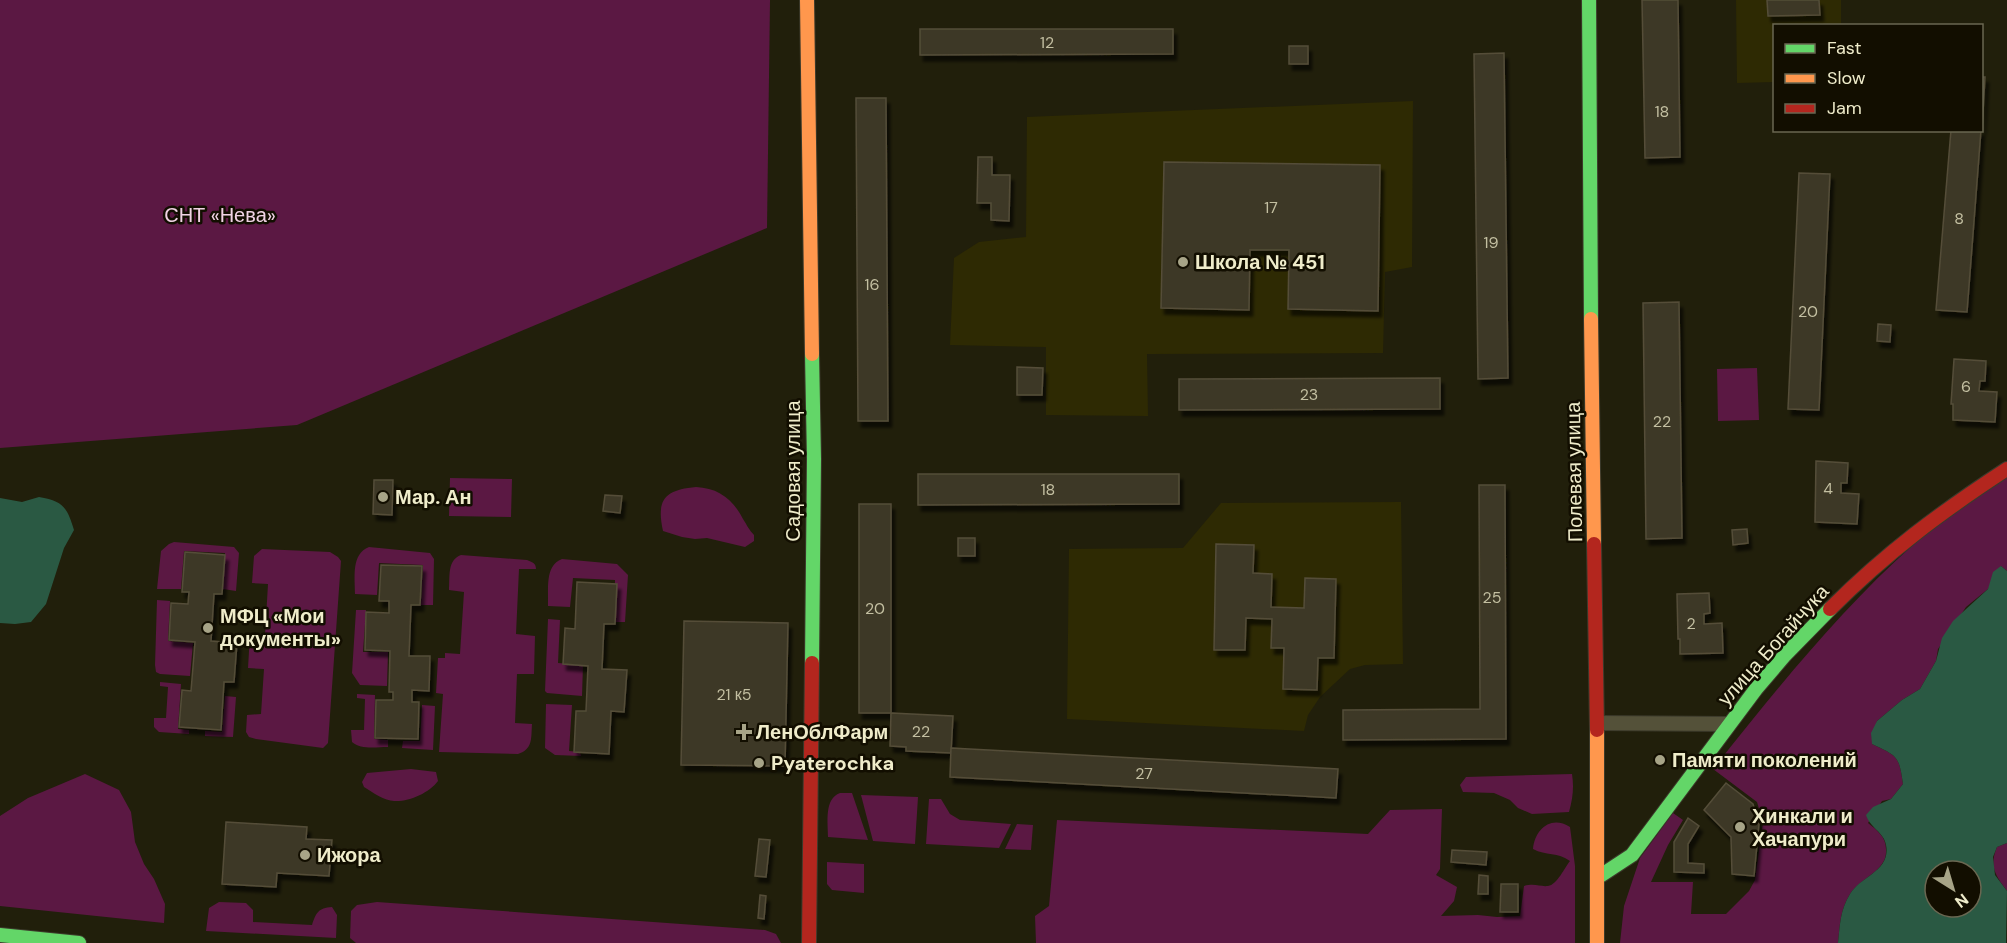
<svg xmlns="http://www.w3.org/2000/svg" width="2007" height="943" font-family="'DM Sans',sans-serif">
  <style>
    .built { fill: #2e2a03 }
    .green { fill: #5b1843 }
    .water { fill: #2a5943; fill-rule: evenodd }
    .building { fill: #3e3927; stroke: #544d39; stroke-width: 1.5; filter: url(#shadow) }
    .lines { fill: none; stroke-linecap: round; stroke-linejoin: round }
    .street-casing { stroke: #3c3a2b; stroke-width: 16 }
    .fast-casing { stroke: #3c3a2b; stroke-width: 16 }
    .slow-casing { stroke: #3c3a2b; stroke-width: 16 }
    .jam-casing { stroke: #3c3a2b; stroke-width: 16 }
    .street { stroke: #545139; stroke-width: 14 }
    .fast { stroke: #63d668; stroke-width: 14 }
    .slow { stroke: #ff974d; stroke-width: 14 }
    .jam { stroke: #b3261e; stroke-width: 14 }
    .poi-dot { fill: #a7a487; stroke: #120e00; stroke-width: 2 }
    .labels { text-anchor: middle; stroke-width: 5; stroke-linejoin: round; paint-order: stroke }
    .number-label { font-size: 16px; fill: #c3bfa1 }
    .park-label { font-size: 20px; fill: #f0d2e3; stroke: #120e00 }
    .poi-label { font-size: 20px; font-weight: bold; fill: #efecca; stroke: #120e00; text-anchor: start }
    .street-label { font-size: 20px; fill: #efecca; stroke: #120e00 }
  </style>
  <defs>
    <filter id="shadow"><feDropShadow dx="3.5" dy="6" stdDeviation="1.5" flood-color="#0009"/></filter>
  </defs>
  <rect width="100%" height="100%" fill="#211f0b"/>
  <!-- built -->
  <g class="built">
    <path d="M1736,0H1841V25L1774,26V82L1737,83Z"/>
    <path d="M1413,101L1412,267L1385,272L1383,353L1147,354L1148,416L1046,415V347L950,345L954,258L979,242L1026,237L1027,117Z"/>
    <path d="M1401,502L1403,664L1365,665L1350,669L1320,697L1308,715L1304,731L1067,719L1069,549L1183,548L1221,503Z"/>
  </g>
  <!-- green -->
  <g class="green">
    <path d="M0,0H770L767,228L297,425L0,448Z"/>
    <path d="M1757,368L1759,420L1718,421L1717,369Z"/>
    <path d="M2007,473V571L2001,566L1988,589L1966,607L1938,649L1936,661L1920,689L1902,700L1877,721L1872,744C1897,756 1899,755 1903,784L1891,799L1882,801L1868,823C1877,830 1886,837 1886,849C1888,871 1861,877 1850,894C1840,910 1840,925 1838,943H1620L1624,906L1640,858L1673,813L1683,820L1668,845L1651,882H1693L1691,914H1726L1749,891L1755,880L1763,822L1757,802L1713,769C1776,690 1838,612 1913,545C1943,519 1976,497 2007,473Z"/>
    <path d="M450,478L512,479L511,517L449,516Z"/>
    <path d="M696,487C718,488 733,499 743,519C747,525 749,530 754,535V541L745,547L707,538L695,539L682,537L663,531C656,499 665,490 696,487Z"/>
    <path d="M174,542L234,547L239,553L236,591L223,589L225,553L184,551L181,589H157L161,551L169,544Z"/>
    <path d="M369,547L430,553L434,559L433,605H421L423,565L379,563L377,595L355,594C355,577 351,554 369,547Z"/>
    <path d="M262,549L330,552L338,557L341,561L328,743L323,748L256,739L249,737L246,732L247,715L261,714L264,669L248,668L250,634L265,635L268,584L252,583L254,556Z"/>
    <path d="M461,555L527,560C532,562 536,563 536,569H519L516,634L535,636L534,674H517L515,723L532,724C531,739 533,749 518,754L439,752L443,694L436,693L438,658H445V653L460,654L464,592L449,590C450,577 447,560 461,555Z"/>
    <path d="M562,559L617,564L628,575L625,622H614L615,580L573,578L570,607L548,606C549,590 544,566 562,559Z"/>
    <path d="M157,600L170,601L168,641L193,643L190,676L160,674L156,672L155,665Z"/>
    <path d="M356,610H366L363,652H388L387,686L360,685L352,673Z"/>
    <path d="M548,619L560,620L558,663L583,665L582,696L547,693L545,691Z"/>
    <path d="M160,682L181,684L178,729L189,730V734L159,732L154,727V718H166L168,687L160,686Z"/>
    <path d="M357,694L375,695L374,739L388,740V747C376,747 361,750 352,742L351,730H364L365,699L357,698Z"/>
    <path d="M225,696L236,697L233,737L205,736V731L222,732Z"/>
    <path d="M546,704L572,705L569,751L580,752L581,756L555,755L545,748Z"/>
    <path d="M422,705L435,706L433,750L402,748L403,741H420Z"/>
    <path d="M411,769L436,772L438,781C429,793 409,802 394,801C385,801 372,792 364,787L362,782L367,773Z"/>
    <path d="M85,774L119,790L131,812L135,842L144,864L154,879L165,904L164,923L0,906V816L28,798Z"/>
    <path d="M1572,774C1574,787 1573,798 1569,812L1532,814L1518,808L1510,800L1494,793L1463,792L1460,785L1466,777Z"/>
    <path d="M840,793H852L868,840L828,837C828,822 824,799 840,793Z"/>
    <path d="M861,795L918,797L915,844L873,841Z"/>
    <path d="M929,799H941L950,814L960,820L1011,824L999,848L926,844Z"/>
    <path d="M1442,809L1440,869L1436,875L1457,887L1454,901L1441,916L1478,915L1497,917L1520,916L1524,886C1535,883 1540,887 1548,886C1557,885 1565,867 1570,861C1558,852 1546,856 1533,849C1535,829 1551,815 1570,827L1575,866V943H1036L1035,916L1049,906L1057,820L1368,834L1390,810Z"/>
    <path d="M1017,824L1033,825L1031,850L1005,849Z"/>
    <path d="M2007,843V891C1995,875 1989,866 1997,847Z"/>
    <path d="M827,862L864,864V893L832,890L827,884Z"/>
    <path d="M219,902L246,903L253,910V922L312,925C316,913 318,908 332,907L337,915L336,938L206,931L209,908Z"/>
    <path d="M377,902L765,930L776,934L781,943H356L350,938L351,911L357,905Z"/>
  </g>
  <!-- water -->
  <g class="water">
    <path d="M39,497C63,501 67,507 74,530L64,548L46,604L31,622L15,624L0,623V498L22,502Z"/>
    <path d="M2001,566L2007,571V843L1997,847L1993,857L1995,875L2007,891L2006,943H1838C1840,925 1840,910 1850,894C1861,876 1891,871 1886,845C1884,832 1870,828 1866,815L1873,807L1891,799L1903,784C1899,755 1897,756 1872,744L1871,733L1877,721L1902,700L1920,689L1936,661L1942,638L1953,621L1988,589L1993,572ZM1935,871H1971V907H1935Z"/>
  </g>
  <!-- building -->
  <g class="building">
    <path d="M1642,0H1678L1680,157L1645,158Z"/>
    <path d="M1767,0H1819L1820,15L1768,16Z"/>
    <path d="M920,29H1173V54L920,55Z"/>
    <rect x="1289" y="46" width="19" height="18"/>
    <path d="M1504,53L1508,378L1478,379L1474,54Z"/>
    <path d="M1982,77H1985L1982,129Z"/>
    <path d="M856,98H886L888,421H858Z"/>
    <path d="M1951,130H1981L1967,312L1936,310Z"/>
    <path d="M978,157H992V175H1010L1009,221L991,220V203H977Z"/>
    <path d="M1164,162L1380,165L1378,311L1288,309L1289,250H1250L1249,310L1161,308Z"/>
    <path d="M1799,173L1830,174L1819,410L1788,409Z"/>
    <path d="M1679,302L1682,538L1646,539L1643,303Z"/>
    <path d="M1878,324L1891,325L1890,342L1877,341Z"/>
    <path d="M1954,359L1986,361L1985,381H1980L1979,391L1997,392L1995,422L1953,420V404H1951Z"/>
    <path d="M1017,367L1043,368L1042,395H1017Z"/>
    <path d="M1440,378V409L1179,410V379Z"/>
    <path d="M1816,461L1848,463L1847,483H1841V493L1859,494L1857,524L1815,522Z"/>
    <path d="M918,474H1179V504L918,505Z"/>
    <path d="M374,480H393L392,515L373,514Z"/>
    <path d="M1479,485H1505L1506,739L1343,740V710L1480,709Z"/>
    <path d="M605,495L622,496L620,513L603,511Z"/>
    <rect x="859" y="504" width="32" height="209"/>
    <path d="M1747,529L1748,543L1733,545L1732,530Z"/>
    <rect x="958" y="538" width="17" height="18"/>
    <path d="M1216,544L1254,545L1253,573L1272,574L1271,607L1304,608L1305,578L1336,579L1334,658H1318L1317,690L1283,689L1284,648H1271L1272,619L1246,618L1245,650H1214Z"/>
    <path d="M185,552L225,555L222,594H214L211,641L237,643L234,682H224L221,730L179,727L182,690L191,691L195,642L169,640L171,603L188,604L189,592H182Z"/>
    <path d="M381,565L422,566L420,605H411L409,656H430L429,691L412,690V702H419L418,739L375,738L376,700H393V692H389L390,651L365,650L366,612L389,613V601H379Z"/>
    <path d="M577,582L617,584L615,624H604L602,669L627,670L624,712L611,711L609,754L574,752L576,711H586L588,666L563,664L565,628L575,629Z"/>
    <path d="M1709,593L1710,613L1704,614V624L1722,623L1723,653L1680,654V639H1678L1677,594Z"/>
    <path d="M684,621L788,623L785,766L681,765Z"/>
    <path d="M891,713L953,716L951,753L906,751V747L890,746Z"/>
    <path d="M951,748L1338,769L1336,798L950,777Z"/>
    <path d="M1726,783L1753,804L1759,824L1754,876L1732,874L1731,837L1704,810Z"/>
    <path d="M1688,818L1699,826L1688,844V863L1704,864V873L1674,872V842Z"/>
    <path d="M226,822L307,827L306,839L332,840L329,876L277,873L276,887L222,884Z"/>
    <path d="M759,839L770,840L766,877L755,876Z"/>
    <path d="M1452,850L1487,852L1486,865L1451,862Z"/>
    <path d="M1479,875L1488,876V894H1478Z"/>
    <path d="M1501,884H1518V912H1500Z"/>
    <path d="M760,895L766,896L764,919L758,918Z"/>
  </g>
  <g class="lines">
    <!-- street casing -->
    <g class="street-casing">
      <path id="street" d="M1597,723L1728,724"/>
    </g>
    <!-- fast casing -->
    <g class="fast-casing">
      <g id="fast">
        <path d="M1589,0L1591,319"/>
        <path d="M812,663L814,459L812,354"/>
        <path d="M1597,878L1632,855L1756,689L1785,655L1830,609"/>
        <path d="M0,935L79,943"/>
      </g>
    </g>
    <!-- slow casing -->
    <g class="slow-casing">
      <g id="slow">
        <path d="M807,0L812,354"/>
        <path d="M1591,319L1594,544"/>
        <path d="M1597,730V943"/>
      </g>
    </g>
    <!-- jam casing -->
    <g class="jam-casing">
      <g id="jam">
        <path d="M1594,544L1597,730"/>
        <path d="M1830,609C1886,553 1941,512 2007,469"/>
        <path d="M809,943L812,663"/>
      </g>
    </g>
    <!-- street -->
    <use href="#street" class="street"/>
    <!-- fast -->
    <use href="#fast" class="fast"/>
    <!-- slow -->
    <use href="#slow" class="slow"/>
    <!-- jam -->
    <use href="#jam" class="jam"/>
  </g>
  <!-- markers -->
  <g class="poi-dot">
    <circle cx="1183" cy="262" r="6"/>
    <circle cx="383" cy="497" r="6"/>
    <circle cx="208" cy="628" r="6"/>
    <path d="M741 723h6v6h6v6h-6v6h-6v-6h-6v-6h6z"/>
    <circle cx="1660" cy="760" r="6"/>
    <circle cx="759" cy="763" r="6"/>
    <circle cx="1740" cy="827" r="6"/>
    <circle cx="305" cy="855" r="6"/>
  </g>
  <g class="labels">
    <!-- number labels -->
    <g class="number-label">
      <text x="1047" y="48">12</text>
      <text x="1662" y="117">18</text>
      <text x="1271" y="213">17</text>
      <text x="1959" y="224">8</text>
      <text x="1491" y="248">19</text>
      <text x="872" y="290">16</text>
      <text x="1808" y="317">20</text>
      <text x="1966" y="392">6</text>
      <text x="1309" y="400">23</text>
      <text x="1662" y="427">22</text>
      <text x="1828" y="494">4</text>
      <text x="1048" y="495">18</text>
      <text x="1492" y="603">25</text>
      <text x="875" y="614">20</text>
      <text x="1691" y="629">2</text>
      <text x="734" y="700">21 к5</text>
      <text x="921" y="737">22</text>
      <text x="1144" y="779">27</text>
    </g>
    <!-- park labels -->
    <g class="park-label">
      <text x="220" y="222">СНТ «Нева»</text>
    </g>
    <!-- poi labels -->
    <g class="poi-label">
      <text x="1195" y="269">Школа № 451</text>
      <text x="395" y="504">Мар. Ан</text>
      <text x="220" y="623">МФЦ «Мои<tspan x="220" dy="23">документы»</tspan></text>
      <text x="756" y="739">ЛенОблФарм</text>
      <text x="1672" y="767">Памяти поколений</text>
      <text x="771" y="770">Pyaterochka</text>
      <text x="1752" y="823">Хинкали и<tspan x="1752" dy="23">Хачапури</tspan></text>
      <text x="317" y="862">Ижора</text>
    </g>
    <!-- street labels -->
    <g class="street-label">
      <text transform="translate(793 471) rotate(-90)" y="7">Садовая улица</text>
      <text transform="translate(1574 472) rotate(-91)" y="7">Полевая улица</text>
      <text transform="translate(1773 645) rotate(-48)" y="7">улица Богайчука</text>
    </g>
  </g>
  <!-- legend -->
  <rect x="1773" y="24" width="210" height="108" fill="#120e00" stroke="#6a6751" stroke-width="1.5"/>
  <rect x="1785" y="44" width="30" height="9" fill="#63d668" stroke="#6a6751" stroke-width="1.5"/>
  <text x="1827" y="54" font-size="18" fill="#efecca">Fast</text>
  <rect x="1785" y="74" width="30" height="9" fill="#ff974d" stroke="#6a6751" stroke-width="1.5"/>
  <text x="1827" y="84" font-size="18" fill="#efecca">Slow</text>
  <rect x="1785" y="104" width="30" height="9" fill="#b3261e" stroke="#6a6751" stroke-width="1.5"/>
  <text x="1827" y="114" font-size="18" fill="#efecca">Jam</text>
  <!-- north arrow -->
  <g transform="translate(1953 889) rotate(143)"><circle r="28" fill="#120e00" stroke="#6a6751" stroke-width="1.5"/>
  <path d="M0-4.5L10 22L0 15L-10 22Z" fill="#a7a487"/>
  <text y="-9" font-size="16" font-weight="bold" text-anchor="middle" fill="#efecca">N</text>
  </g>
</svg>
